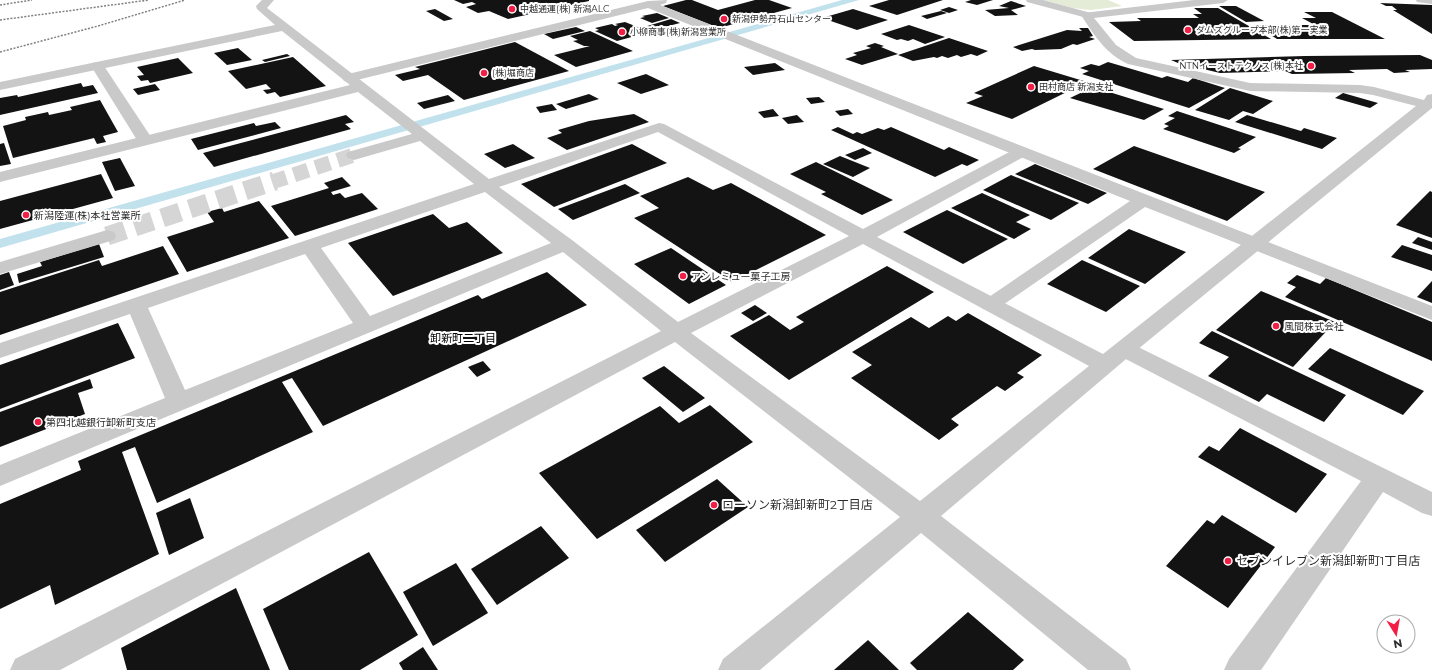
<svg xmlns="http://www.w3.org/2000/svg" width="1432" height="670" font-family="Montserrat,'Noto Sans JP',sans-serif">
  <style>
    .green { fill: #e4ebd7 }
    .water { fill: #c1e1ed }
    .building { fill: #131313 }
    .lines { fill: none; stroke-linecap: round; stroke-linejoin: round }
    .tertiary-tunnel-far1 { stroke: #d5d5d5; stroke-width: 15; stroke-dasharray: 15 8; stroke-linecap: butt }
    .tertiary-tunnel { stroke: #d5d5d5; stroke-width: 19; stroke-dasharray: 19 10; stroke-linecap: butt }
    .minor { fill: #c9c9c9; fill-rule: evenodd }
    .tertiary { fill: #c9c9c9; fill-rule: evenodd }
    .rail { stroke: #818181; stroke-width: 1.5; stroke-dasharray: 2 1.5; stroke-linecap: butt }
    .poi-dot { fill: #f21e46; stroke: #fff; stroke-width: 1.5 }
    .labels { text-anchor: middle; stroke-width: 4; stroke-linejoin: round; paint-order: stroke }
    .far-poi-label { font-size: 9px; fill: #2c2c2c; stroke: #fff; text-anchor: start }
    .poi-label { font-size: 10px; fill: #2c2c2c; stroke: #fff; text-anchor: start }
    .neighbourhood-label { font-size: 11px; fill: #000; stroke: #fff }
    .near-poi-label { font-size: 12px; fill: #2c2c2c; stroke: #fff; text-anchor: start }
  </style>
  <rect width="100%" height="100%" fill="#fff"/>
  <!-- green -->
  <path class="green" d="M1043,0H1108L1122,6L1091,10L1073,8Z"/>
  <!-- water -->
  <path class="water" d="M842,0H859L0,248V239Z"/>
  <!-- building -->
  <g class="building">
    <path d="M454,0H589V1L508,19L489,11L478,13L466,7L476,4L472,2L463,4Z"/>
    <path d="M686,0H692L718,10L755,0H769L792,8L719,28L663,6Z"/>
    <path d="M889,0H943L897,15L869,6Z"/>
    <path d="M971,0H993L977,5L965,2Z"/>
    <path d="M1011,1L1026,6L1011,10L1018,15L995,16L985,10L1009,8L999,6Z"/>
    <path d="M1380,3L1432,5V34L1393,10H1397L1392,6H1386Z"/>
    <path d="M1219,6H1236L1264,21L1246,22Z"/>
    <path d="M949,7L958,10L949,13L940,10Z"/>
    <path d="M1194,8H1218L1271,39L1134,41L1109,22L1141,21L1137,18H1199L1193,14H1202Z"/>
    <path d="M435,9L453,19L444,21L426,11Z"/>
    <path d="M853,9L888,20L857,30L822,18Z"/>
    <path d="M941,11L947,13L927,19L921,16Z"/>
    <path d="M1304,12H1332L1385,39H1277L1255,25H1315L1302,18H1316Z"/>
    <path d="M657,13L669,18L652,23L640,18L645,17L642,16Z"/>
    <path d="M671,19L680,23L653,30L644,27Z"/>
    <path d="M625,22L650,32L617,41L595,31L599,30L595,28L612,24L615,26L618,25L615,24Z"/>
    <path d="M909,25L945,37L925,44L913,39L908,41L901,39L897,40L881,34Z"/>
    <path d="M576,27L585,31L553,39L544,34Z"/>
    <path d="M1079,28H1088L1093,36L1089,37L1095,39L1077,45L1073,44L1061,49L1035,50L1032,49L1022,51L1013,47L1067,30L1082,31Z"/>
    <path d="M590,31L633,51L576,67L554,55L590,46H584L573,41L578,40L570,36Z"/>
    <path d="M949,38L988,51L977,56L971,54L961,57L957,55L948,58L942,56L937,58L934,57L913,61L898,55Z"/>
    <path d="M515,42L569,71L464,100L428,75L403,81L395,75L420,69L415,67Z"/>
    <path d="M875,43L884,46L881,47L898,54L862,65L845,59L857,55L853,53L871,48L866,46Z"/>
    <path d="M238,48L252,60L227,65L214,53Z"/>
    <path d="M287,54L290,56L265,62L262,60Z"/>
    <path d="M1420,55L1432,60V69L1405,70L1410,72L1394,73L1387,69L1349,70L1355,73L1292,74L1285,71L1220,73L1178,63L1171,60L1305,56Z"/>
    <path d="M293,57L326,86L280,97L275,92L267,94L263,90L271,89L266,84L246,89L228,71Z"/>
    <path d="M178,58L193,73L150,83L148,80L141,81L137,76L144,75L137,67Z"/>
    <path d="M1108,62L1162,78L1167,76L1188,82L1193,78L1225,88L1189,108L1082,74L1089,71L1080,68L1091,64L1099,66Z"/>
    <path d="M775,63L785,70L753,75L744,67Z"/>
    <path d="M1034,66L1087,82L1012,119L966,103L983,96L974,93Z"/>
    <path d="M646,74L669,85L641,94L617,83Z"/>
    <path d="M81,83L83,87L93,85L98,93L0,115V98L17,95L18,97Z"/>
    <path d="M155,84L160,90L138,95L133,89Z"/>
    <path d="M1093,87L1164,109L1144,120L1070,98Z"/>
    <path d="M1230,88L1273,101L1253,114L1243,111L1229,120L1195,110Z"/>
    <path d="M1343,93L1378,103L1370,108L1335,98Z"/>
    <path d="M589,94L599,99L566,109L556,104Z"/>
    <path d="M448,95L455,101L424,109L417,103Z"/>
    <path d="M819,97L825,102L811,104L806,98Z"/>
    <path d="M100,100L118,132L103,136L106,142L97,144L94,138L13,158L3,126L26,120L25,117L48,112L49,115L72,110L70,107Z"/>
    <path d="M552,104L557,110L540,113L536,107Z"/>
    <path d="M773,109L779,116L764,118L758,112Z"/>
    <path d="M848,109L853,114L840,116L835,111Z"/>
    <path d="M1177,111L1256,137L1238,148L1241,149L1234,153L1163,129L1169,126L1164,124L1175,118L1168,116Z"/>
    <path d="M634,114L649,122L567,150L547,138L562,133L558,130L589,121Z"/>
    <path d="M346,115L354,122L345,124L351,129L214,167L203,153Z"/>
    <path d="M797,115L804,122L788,124L782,118Z"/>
    <path d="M1247,115L1301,131L1304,128L1337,138L1322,149L1235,122Z"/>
    <path d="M275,122L281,128L198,150L191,139L254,123L256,126Z"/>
    <path d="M838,127L853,134L857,132L862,134L878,128L884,130L891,127L944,150L949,147L979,160L967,166L962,164L935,177L831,130Z"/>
    <path d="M4,143L11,164L0,166V144Z"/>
    <path d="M513,144L535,158L505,168L484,154Z"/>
    <path d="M632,144L667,163L554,207L521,184Z"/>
    <path d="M1134,146L1265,192L1227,221L1093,169Z"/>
    <path d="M863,148L872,153L855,160L845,155Z"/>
    <path d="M840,156L870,168L853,177L823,164Z"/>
    <path d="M120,158L135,186L115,191L102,162Z"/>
    <path d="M816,162L893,200L862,215L821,194L826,192L790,174Z"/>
    <path d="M1035,164L1107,193L1088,204L1015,174Z"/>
    <path d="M101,174L113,198L0,229V201Z"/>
    <path d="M1011,175L1079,203L1051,220L983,190Z"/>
    <path d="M342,177L351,186L331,192L333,195L340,193L345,198L362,193L378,209L295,236L271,206L329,188L324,183Z"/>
    <path d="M688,177L713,190L731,183L826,235L732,282L634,218L659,208L640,196Z"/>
    <path d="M625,184L640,193L573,220L558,209Z"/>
    <path d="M1430,191L1432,192V238L1396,225Z"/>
    <path d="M982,193L1030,215L1016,222L1031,229L1014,239L951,208Z"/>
    <path d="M259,201L289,238L187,272L167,237L214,222L207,212L222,208L224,212Z"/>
    <path d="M947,210L1008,239L963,264L903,232Z"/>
    <path d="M433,214L449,228L467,222L503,253L393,296L348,243Z"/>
    <path d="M1129,229L1186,252L1145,284L1088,258Z"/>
    <path d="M1418,237L1432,242V250L1412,243Z"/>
    <path d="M99,244L104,257L19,283L17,274L42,266L40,262Z"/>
    <path d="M1402,245L1432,255V271L1391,257Z"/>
    <path d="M163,246L179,274L0,335V292L99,260L102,266Z"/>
    <path d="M671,248L726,285L689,304L634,264Z"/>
    <path d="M1082,260L1140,286L1106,312L1047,284Z"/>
    <path d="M887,266L934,292L789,380L730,336L769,315L790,330L804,322L796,317Z"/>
    <path d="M9,272L14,285L0,290V275Z"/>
    <path d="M547,272L587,305L323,426L292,378L282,382L313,432L157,503L135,447L122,452L159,554L55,605L50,585L0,609V504L81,470L78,461L478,295L482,299Z"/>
    <path d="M1297,275L1320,284L1326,278L1432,322V361L1285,297L1296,287L1287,283Z"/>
    <path d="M1432,281V303L1417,297Z"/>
    <path d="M1261,291L1335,322L1293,367L1216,330Z"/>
    <path d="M755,305L767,313L753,321L741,313Z"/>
    <path d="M968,313L1042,355L1017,373L1024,377L1005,391L997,386L951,419L959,425L939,440L851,378L872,365L852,352L911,317L929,328L948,316L956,321Z"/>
    <path d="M118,323L135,358L0,409V365Z"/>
    <path d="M1212,331L1346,395L1324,422L1267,394L1259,402L1208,376L1229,357L1199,343Z"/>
    <path d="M1330,348L1424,391L1403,415L1308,369Z"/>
    <path d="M483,361L491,370L477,377L468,367Z"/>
    <path d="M664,366L705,398L683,412L642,378Z"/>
    <path d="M90,379L93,388L78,393L85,414L0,447V412Z"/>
    <path d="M710,405L753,442L597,539L539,473L660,406L679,423Z"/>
    <path d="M1240,428L1327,474L1296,513L1198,457L1209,446L1219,451Z"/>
    <path d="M717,479L748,507L665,562L636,530Z"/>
    <path d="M190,498L204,538L169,555L156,513Z"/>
    <path d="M1222,515L1275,547L1228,608L1166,566L1207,520L1214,524Z"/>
    <path d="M541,526L569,558L497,605L471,569Z"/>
    <path d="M369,552L418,635L360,670H289L263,609Z"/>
    <path d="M456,563L488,613L433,646L403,592Z"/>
    <path d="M236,588L270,670H127L121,648Z"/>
    <path d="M968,612L1024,660L1013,670H917L910,663Z"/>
    <path d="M868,640L899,670H834Z"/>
    <path d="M423,647L438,670H403L399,663Z"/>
  </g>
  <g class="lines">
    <!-- tertiary-tunnel-far1 -->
    <path class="tertiary-tunnel-far1" d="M272,182L354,155"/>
    <!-- tertiary-tunnel -->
    <path class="tertiary-tunnel" d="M107,236L275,181"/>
    <!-- minor -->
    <g class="minor">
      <path d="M667,0L666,3L660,5L1432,306V320L1145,207L997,309L990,311L983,309L980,305L983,301L1130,201L648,8L349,82L344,81L342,78L344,75L648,1Z"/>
      <path d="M1026,0H1043L1091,13L1093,15L1087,18L1027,2Z"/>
      <path d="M97,62L102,63L153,140L150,143L145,145L140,143L137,140L91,66L92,63Z"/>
      <path d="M1124,342L1132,344L1432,492V516L1422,513L1383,492L1261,670H1224L1229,659L1361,481L1116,354L1113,349L1116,344Z"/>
    </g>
    <!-- tertiary -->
    <g class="tertiary">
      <path d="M262,0H274L267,8L489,179L659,123L664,124L863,229L1015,149L1021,147L1027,149L1029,152L1027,155L877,237L1103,354L1416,106L1373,95L1360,93L1250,91L1128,64C1106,54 1094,35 1081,15L1083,13L1194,0H1228L1223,3L1094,18L1116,45L1136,58L1250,83L1360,85L1374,87L1424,100L1427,95L1432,94V108L1132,354L941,516L1126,659L1131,670H1088L921,533L760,670H718L723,659L900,517L675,342L60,670H10L15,659L661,331L563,252L0,486V465L165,398L130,314L0,358V343L474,184L420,141L354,160L348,158L346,155L348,152L412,134L358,92L0,182V172L350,85L282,31L0,90V82L275,25L257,9L256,6ZM658,132L849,236L678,322L572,240L499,187ZM485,192L551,243L370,316L321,248ZM863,244L1089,366L920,501L691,333ZM305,254L353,323L185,390L148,308Z"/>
      <path d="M1416,0H1432V4L1417,2Z"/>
      <path d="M107,230L114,232L116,236L114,240L0,274V262Z"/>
    </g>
    <!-- rail -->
    <g class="rail">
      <path d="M0,5L32,0"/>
      <path d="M0,20L149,0"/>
      <path d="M0,52L98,26L185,0"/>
    </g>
  </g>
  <!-- markers -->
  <g class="poi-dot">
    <circle cx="512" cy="9" r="4"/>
    <circle cx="724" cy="19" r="4"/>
    <circle cx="1188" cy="30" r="4"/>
    <circle cx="622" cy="32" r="4"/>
    <circle cx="1311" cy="66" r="4"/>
    <circle cx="484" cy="73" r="4"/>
    <circle cx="1031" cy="87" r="4"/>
    <circle cx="26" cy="215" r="4"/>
    <circle cx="683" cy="276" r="4"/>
    <circle cx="1276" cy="326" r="4"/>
    <circle cx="38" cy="422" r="4"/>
    <circle cx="714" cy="505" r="4"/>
    <circle cx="1228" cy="561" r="4"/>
  </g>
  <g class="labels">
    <!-- far-poi labels -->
    <g class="far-poi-label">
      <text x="520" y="12">中越通運(株) 新潟ALC</text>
      <text x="732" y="22">新潟伊勢丹石山センター</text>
      <text x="1196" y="33">ダムズグループ本部(株)第一実業</text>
      <text x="630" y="35">小柳商事(株)新潟営業所</text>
      <text x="1303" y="69" text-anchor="end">NTNイーストテクノス(株)本社</text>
      <text x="492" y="76">(株)堀商店</text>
      <text x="1039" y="90">田村商店 新潟支社</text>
    </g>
    <!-- poi labels -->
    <g class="poi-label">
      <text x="34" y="219">新潟陸運(株)本社営業所</text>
      <text x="691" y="280">アンレミュー菓子工房</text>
      <text x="1284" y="330">風間株式会社</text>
      <text x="46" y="426">第四北越銀行卸新町支店</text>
    </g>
    <!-- neighbourhood labels -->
    <g class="neighbourhood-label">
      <text x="463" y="342">卸新町二丁目</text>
    </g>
    <!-- near-poi labels -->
    <g class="near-poi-label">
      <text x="722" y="509">ローソン新潟卸新町2丁目店</text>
      <text x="1236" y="565">セブンイレブン新潟卸新町1丁目店</text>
    </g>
  </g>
  <!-- north arrow -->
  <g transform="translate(1396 634) rotate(169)"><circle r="19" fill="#ffffff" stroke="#ababab"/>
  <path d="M0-3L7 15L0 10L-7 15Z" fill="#f21e46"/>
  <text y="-6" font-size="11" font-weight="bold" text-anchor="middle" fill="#2c2c2c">N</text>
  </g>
</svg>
